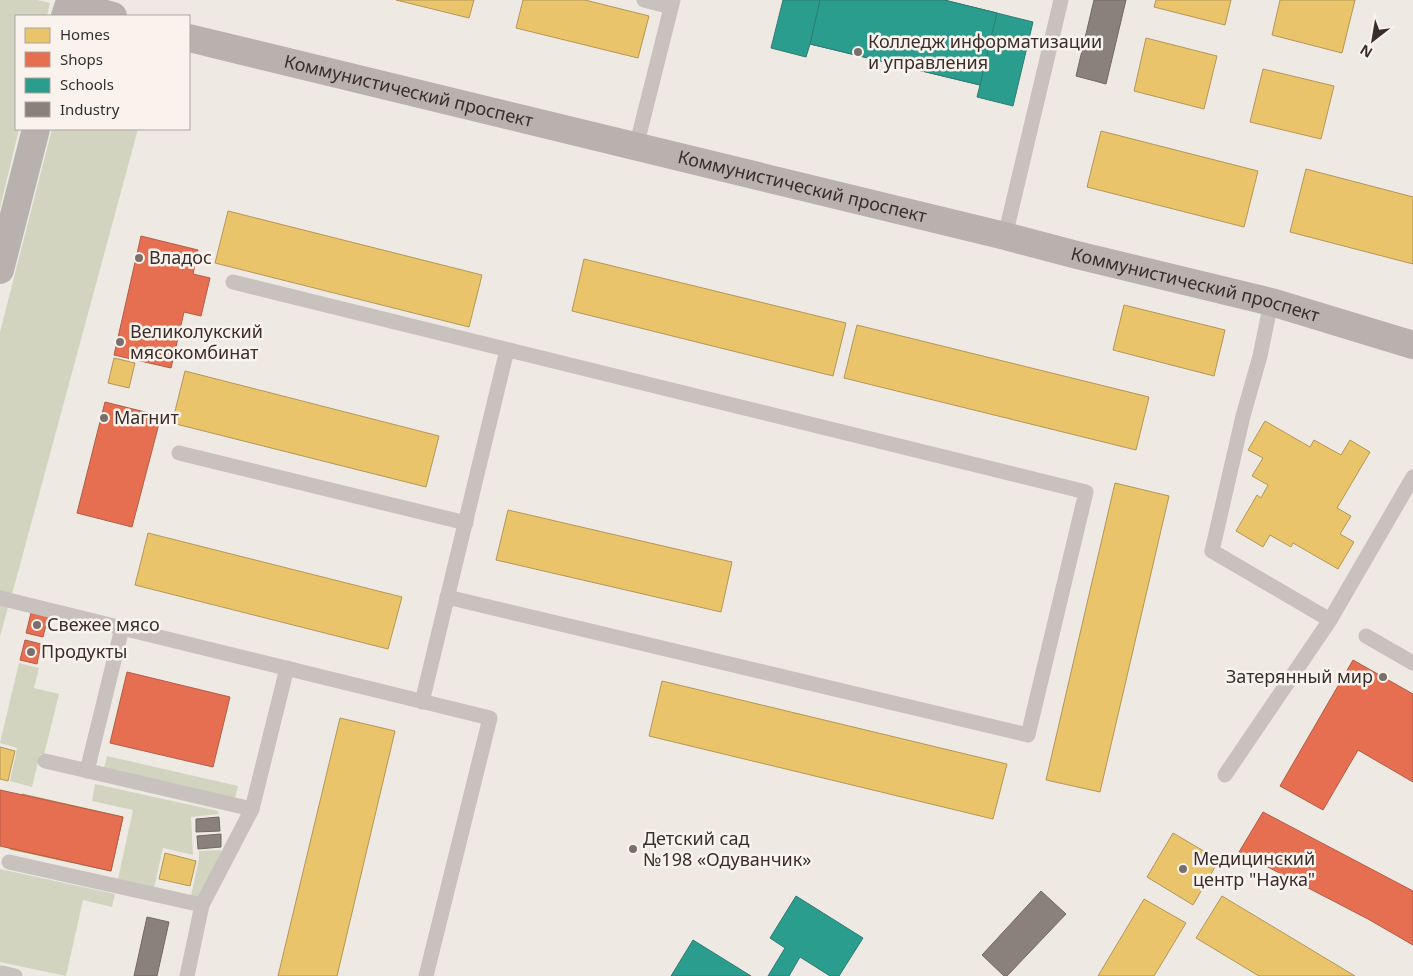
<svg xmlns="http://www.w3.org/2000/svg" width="1413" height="976" font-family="'Noto Sans',sans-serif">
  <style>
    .green { fill: #d2d4bf }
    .homes { fill: #e9c46a; stroke: #b49757 }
    .shops { fill: #e76f51; stroke: #b35c46 }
    .schools { fill: #2a9d8f; stroke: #2e7c71 }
    .industry { fill: #8a817c; stroke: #726864 }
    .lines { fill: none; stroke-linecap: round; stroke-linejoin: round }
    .service { stroke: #c8c1bd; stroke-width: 15 }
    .secondary { stroke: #b9b1ad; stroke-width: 28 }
    .poi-dot { fill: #796f6c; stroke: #faf3ed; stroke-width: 2 }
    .labels { text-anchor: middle; stroke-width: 5; stroke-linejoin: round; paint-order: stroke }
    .poi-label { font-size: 18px; fill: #392e2b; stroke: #faf3ed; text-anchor: start }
    .street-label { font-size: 18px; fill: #392e2b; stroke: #faf3ed }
  </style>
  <rect width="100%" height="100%" fill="#efe9e4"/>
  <!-- green -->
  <g class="green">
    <path d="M0,0H37L50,3L47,16H16V129H19L0,208Z"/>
    <path d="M52,129H138L11,598L0,595V332Z"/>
    <path d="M0,605L8,607L0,637Z"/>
    <path d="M19,663L39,668L34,688L59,694L44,755L40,754L32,787L10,781L17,748L0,743Z"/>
    <path d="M107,756L238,786L235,798L104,768Z"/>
    <path d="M95,784L218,811L219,814L191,817L193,855L163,848L154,888L118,879L133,810L92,801Z"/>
    <path d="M221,850V853L200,898L191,896L199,859V851Z"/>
    <path d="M0,869L115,894L112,907L83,900L66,976L0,962Z"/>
  </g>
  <!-- homes -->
  <g class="homes">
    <path d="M396,0H474L469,18Z"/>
    <path d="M523,0H585L649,16L638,58L516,28Z"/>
    <path d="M1156,0H1231L1225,25L1154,7Z"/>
    <path d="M1280,0H1355L1342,53L1272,35Z"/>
    <path d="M1146,38L1217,56L1204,109L1134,91Z"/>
    <path d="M1263,69L1334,86L1321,139L1250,122Z"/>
    <path d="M1101,131L1258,171L1244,227L1087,187Z"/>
    <path d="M1306,169L1413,197V264L1290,232Z"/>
    <path d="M228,211L482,275L469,327L215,263Z"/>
    <path d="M584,259L846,323L833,376L572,311Z"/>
    <path d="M1124,305L1225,330L1214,376L1113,350Z"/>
    <path d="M857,325L1149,397L1136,450L844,378Z"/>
    <path d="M114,358L135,363L129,388L108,383Z"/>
    <path d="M185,371L439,436L426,487L172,423Z"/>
    <path d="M1265,421L1310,447L1314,440L1341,455L1350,440L1370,452L1337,508L1351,516L1340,534L1354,542L1338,569L1293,543L1291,547L1270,535L1263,547L1236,531L1257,495L1261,498L1268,485L1252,476L1263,458L1248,450Z"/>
    <path d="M1115,483L1169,496L1100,792L1046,780Z"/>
    <path d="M508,510L732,562L721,612L496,560Z"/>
    <path d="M148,533L402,597L388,649L135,585Z"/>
    <path d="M662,681L1007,764L993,819L649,736Z"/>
    <path d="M340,718L395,731L337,976H278Z"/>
    <path d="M0,747L15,751L8,781L0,779Z"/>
    <path d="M22,794L123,817L111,871L10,849Z"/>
    <path d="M1173,833L1219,860L1193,905L1147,877Z"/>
    <path d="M165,853L196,861L190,886L159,879Z"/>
    <path d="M1222,896L1355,976H1259L1196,938Z"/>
    <path d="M1144,899L1186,923L1154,976H1098Z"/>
  </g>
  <!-- shops -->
  <g class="shops">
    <path d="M141,236L198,250L193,274L210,278L201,316L184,312L171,368L114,355Z"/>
    <path d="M105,402L161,416L132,527L77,513Z"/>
    <path d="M31,613L48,617L43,637L26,633Z"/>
    <path d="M25,640L41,644L37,664L20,660Z"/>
    <path d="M1353,660L1413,694V782L1358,750L1323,810L1280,786Z"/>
    <path d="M127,672L230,697L213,767L110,743Z"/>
    <path d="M0,790L123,817L111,871L0,846Z"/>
    <path d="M1263,812L1413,891V945L1368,919L1239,852Z"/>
  </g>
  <!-- schools -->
  <g class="schools">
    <path d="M783,0H944L1033,22L1013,106L977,97L980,85L810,44L806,57L771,48Z"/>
    <path d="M820,0H944L997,13L980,85L810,44Z"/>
    <path d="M796,896L863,938L839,976H830L800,957L789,976H768L785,948L770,938Z"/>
    <path d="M693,940L751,976H671Z"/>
  </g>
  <!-- industry -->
  <g class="industry">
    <path d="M1094,0H1126L1106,84L1076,76Z"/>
    <path d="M219,817L220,831L196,832V819Z"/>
    <path d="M221,834V847L198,849L197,836Z"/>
    <path d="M1041,891L1066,914L1007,976H1004L982,955Z"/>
    <path d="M147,917L169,922L157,976H134Z"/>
  </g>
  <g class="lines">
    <!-- service -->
    <g class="service">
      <path d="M644,0L671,7"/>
      <path d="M636,147L673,0"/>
      <path d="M1005,236L1061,0"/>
      <path d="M233,282L1086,492L1028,735L447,597"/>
      <path d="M1271,302L1260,356L1243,416L1212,551L1330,620"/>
      <path d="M179,453L466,523"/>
      <path d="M0,598L490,718L426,976"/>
      <path d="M1366,636L1413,663"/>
      <path d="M422,702L507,350"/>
      <path d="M45,761L252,809"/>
      <path d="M87,771L122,628"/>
      <path d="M1225,775L1330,620L1413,477"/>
      <path d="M9,862L202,905"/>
      <path d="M2,973L15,976"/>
      <path d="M187,976L202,905L252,809L287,668"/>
    </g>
    <!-- secondary -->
    <g class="secondary">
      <path d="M65,16L69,4L113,16"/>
      <path id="s1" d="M189,38L1005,236L1077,255L1271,302L1413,345"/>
      <path d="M0,270L36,129"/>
    </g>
  </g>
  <!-- markers -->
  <g class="poi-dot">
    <circle cx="858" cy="52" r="5"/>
    <circle cx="139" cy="258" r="5"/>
    <circle cx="120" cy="342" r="5"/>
    <circle cx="104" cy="418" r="5"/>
    <circle cx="37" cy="625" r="5"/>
    <circle cx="31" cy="652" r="5"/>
    <circle cx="1383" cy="677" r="5"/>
    <circle cx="633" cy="849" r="5"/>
    <circle cx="1183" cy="869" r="5"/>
  </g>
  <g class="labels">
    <!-- poi labels -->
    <g class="poi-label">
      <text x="868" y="48">Колледж информатизации<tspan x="868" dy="21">и управления</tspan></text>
      <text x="149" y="264">Владос</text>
      <text x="130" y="338">Великолукский<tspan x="130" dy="21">мясокомбинат</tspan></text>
      <text x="114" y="424">Магнит</text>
      <text x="47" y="631">Свежее мясо</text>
      <text x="41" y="658">Продукты</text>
      <text x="1373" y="683" text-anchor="end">Затерянный мир</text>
      <text x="643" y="845">Детский сад<tspan x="643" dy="21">№198 «Одуванчик»</tspan></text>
      <text x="1193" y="865">Медицинский<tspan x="1193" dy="21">центр "Наука"</tspan></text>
    </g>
    <!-- street labels -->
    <g class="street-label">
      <text dy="6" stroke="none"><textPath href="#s1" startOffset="226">Коммунистический проспект</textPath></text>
      <text dy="6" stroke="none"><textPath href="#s1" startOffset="631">Коммунистический проспект</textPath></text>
      <text dy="6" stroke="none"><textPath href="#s1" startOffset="1036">Коммунистический проспект</textPath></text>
    </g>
  </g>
  <!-- legend -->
  <rect x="15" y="15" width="175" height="115" fill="#faf3ed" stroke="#ada49f"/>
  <rect x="25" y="28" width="25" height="15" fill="#e9c46a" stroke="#ada49f"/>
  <text x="60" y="40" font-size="15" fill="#392e2b">Homes</text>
  <rect x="25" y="52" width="25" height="15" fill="#e76f51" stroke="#ada49f"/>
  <text x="60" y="65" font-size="15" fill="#392e2b">Shops</text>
  <rect x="25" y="78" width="25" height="15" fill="#2a9d8f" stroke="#ada49f"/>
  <text x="60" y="90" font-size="15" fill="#392e2b">Schools</text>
  <rect x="25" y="102" width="25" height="15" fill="#8a817c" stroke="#ada49f"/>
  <text x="60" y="115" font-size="15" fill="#392e2b">Industry</text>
  <!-- north arrow -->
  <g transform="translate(1373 40) rotate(211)" stroke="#faf3ed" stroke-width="4" paint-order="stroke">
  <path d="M0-4L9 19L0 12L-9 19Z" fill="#392e2b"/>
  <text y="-8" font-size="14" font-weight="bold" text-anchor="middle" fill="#392e2b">N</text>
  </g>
</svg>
